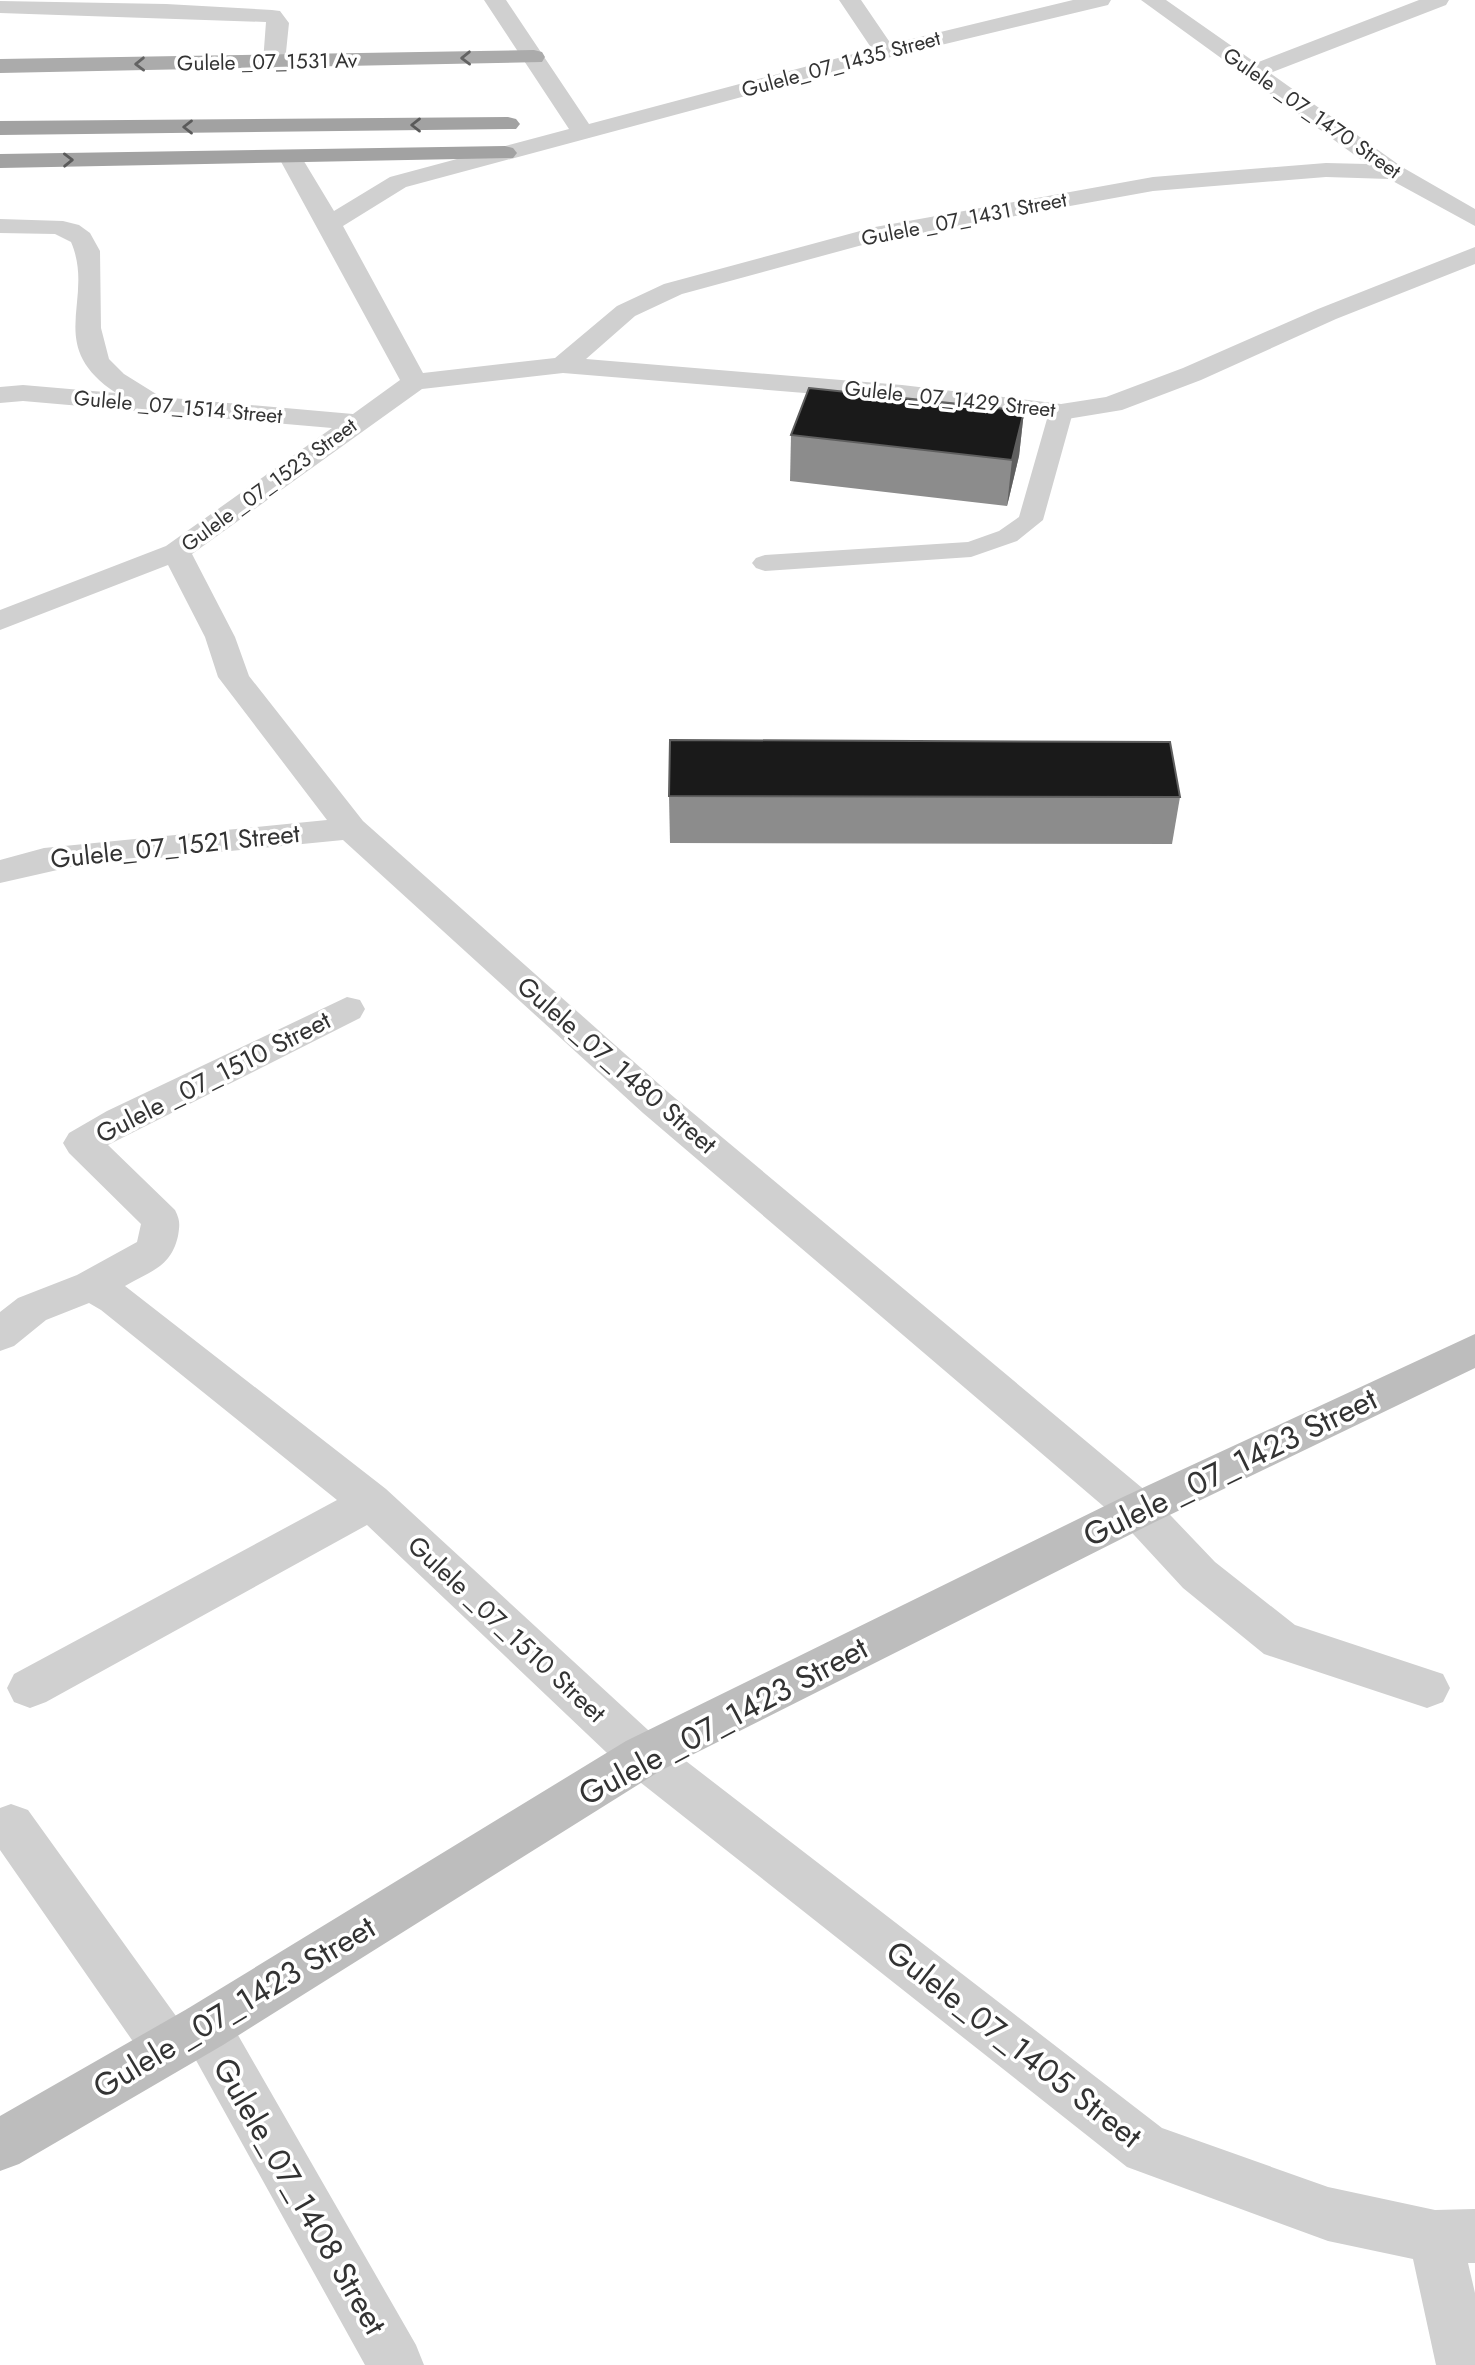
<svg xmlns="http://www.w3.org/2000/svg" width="1475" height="2365" font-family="Jost,sans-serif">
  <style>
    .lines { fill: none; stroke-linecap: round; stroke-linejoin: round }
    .service { fill: #d0d0d0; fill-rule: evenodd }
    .minor { fill: #d0d0d0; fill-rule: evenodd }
    .secondary { fill: #bdbdbd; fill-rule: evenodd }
    .primary { fill: #ababab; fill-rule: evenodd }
    .trunk { fill: #a2a2a2; fill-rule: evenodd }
    .wall { fill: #8c8c8c }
    .shaded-wall { fill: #5f5f5f }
    .building { fill: #1a1a1a; stroke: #5f5f5f; stroke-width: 2 }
    .oneway { stroke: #636363 }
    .oneway2 { stroke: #5a5a5a }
    .labels { text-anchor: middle; stroke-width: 7; stroke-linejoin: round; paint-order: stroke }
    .far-street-label { font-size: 21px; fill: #333; stroke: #fff }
    .street-label { font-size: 26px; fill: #333; stroke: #fff }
    .near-street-label { font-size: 32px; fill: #333; stroke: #fff }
  </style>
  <rect width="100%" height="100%" fill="#fff"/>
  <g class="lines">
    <!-- service -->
    <path class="service" d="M1061,405L1069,407L1073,412L1043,520L1017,541L971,557L765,571L756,568L752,563L756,558L765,555L968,542L999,531L1019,517L1049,412L1053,407Z"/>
    <!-- minor -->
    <g class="minor">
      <path d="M484,0H506L589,124L872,49L839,0H861L891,44L1073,0H1111L1108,5L891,57L406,187L343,226L423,373L555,358L617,306L664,284L875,227L1153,177L1326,163L1367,164L1141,0H1166L1256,63L1419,0H1449L1446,5L1270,73L1402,167L1475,209V226L1389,179L1326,177L1153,191L877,241L682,294L635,316L586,359L902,385L1061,404L1106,397L1183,368L1318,309L1475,247V264L1336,319L1201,380L1122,410L1061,420L902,401L563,373L422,389L192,554L235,637L249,676L363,821L669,1093L1153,1497L1215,1562L1295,1625L1443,1674L1450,1688L1443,1702L1427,1708L1264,1654L1183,1588L1123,1523L643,1113L343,840L75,866L0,883V860L44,848L327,820L218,677L205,637L168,565L0,630V610L166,546L332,428L23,401L0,403V387L23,385L116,393C43,345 96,300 71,242L55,234L0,233V219L63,221L79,225L90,233L100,251L101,328L109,359L124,374L161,397L353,414L400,380L279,158L283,153H299L334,211L390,177L569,129Z"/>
      <path d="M0,1L166,4L272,10L280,11L289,23L285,62L274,69L263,62L266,22L0,13Z"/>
      <path d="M347,997L360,1000L365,1009L360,1018L108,1145L175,1210C180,1220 180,1224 178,1236C171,1267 151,1271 125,1286L386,1489L660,1741L1162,2128L1328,2187L1435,2210L1475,2209V2263H1468L1475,2293V2365H1436L1413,2259L1328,2241L1127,2167L626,1771L367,1525L46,1702L30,1708L14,1702L7,1688L14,1674L337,1500L101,1310L89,1303L46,1320L14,1346L0,1351V1312L18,1298L77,1275L137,1242L141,1224L69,1153L63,1143L69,1133L107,1111Z"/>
      <path d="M11,1804L28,1810L181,2023L187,2009L205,2002L223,2009L416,2345L424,2365H365L192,2053L186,2066L168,2073L150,2066L0,1850V1808Z"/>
    </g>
    <!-- secondary -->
    <path class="secondary" d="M1475,1334V1368L1153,1523L660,1771L223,2045L19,2164L0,2171V2116L187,2009L626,1741L1123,1497Z"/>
    <!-- primary -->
    <path class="primary" d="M534,50L542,52L545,57L542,62L0,73V59Z"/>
    <!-- trunk -->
    <g class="trunk">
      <path d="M508,117L516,119L520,124L516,129L0,135V121Z"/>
      <path d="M505,146L513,148L517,153L513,158L0,168V154Z"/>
    </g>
  </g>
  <!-- wall -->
  <g class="wall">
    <path d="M1024,411L1019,456L1007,506L790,481L791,435Z"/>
    <path d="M669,796L1180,797L1172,844L670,843Z"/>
  </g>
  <!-- shaded-wall -->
  <path class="shaded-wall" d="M1024,411L1019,456L1007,506L1012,460Z"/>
  <!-- building -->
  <g class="building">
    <path d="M809,388L1024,411L1012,460L791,435Z"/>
    <path d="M670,740L1170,742L1180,797L669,796Z"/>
  </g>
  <!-- one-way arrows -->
  <defs><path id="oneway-chevron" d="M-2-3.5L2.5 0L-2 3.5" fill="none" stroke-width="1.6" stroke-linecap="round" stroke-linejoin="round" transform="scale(1.75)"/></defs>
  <g class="oneway">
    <use href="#oneway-chevron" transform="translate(466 58) rotate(179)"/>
    <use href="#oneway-chevron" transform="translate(140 64) rotate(179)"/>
  </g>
  <g class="oneway2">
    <use href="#oneway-chevron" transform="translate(416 125) rotate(180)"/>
    <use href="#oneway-chevron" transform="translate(188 127) rotate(180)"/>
    <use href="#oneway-chevron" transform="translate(68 160) rotate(-1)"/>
  </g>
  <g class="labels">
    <!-- far-street labels -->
    <g class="far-street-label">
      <text transform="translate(267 62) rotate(-1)" y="7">Gulele _07_1531 Av</text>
      <text transform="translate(841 64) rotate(-15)" y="7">Gulele_07_1435 Street</text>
      <text transform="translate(1312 113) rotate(35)" y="7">Gulele _07_1470 Street</text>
      <text transform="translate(964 219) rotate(-11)" y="7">Gulele _07_1431 Street</text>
      <text transform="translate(950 399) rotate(6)" y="7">Gulele _07_1429 Street</text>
      <text transform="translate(178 407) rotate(5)" y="7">Gulele _07_1514 Street</text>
      <text transform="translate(269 485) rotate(-36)" y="7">Gulele _07_1523 Street</text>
    </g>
    <!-- street labels -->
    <g class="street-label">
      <text transform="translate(175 846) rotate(-6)" y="9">Gulele_07_1521 Street</text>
      <text transform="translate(617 1065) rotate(41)" y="9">Gulele_07_1480 Street</text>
      <text transform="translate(213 1077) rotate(-27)" y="9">Gulele _07_1510 Street</text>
      <text transform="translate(507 1629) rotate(43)" y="9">Gulele _07_1510 Street</text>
    </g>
    <!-- near-street labels -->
    <g class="near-street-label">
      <text transform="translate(1230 1467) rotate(-26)" y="11">Gulele _07_1423 Street</text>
      <text transform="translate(723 1721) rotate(-28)" y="11">Gulele _07_1423 Street</text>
      <text transform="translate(234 2007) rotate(-31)" y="11">Gulele _07_1423 Street</text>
      <text transform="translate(1014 2044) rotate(38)" y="11">Gulele_07_1405 Street</text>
      <text transform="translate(300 2196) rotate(60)" y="11">Gulele_07_1408 Street</text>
    </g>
  </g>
</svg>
